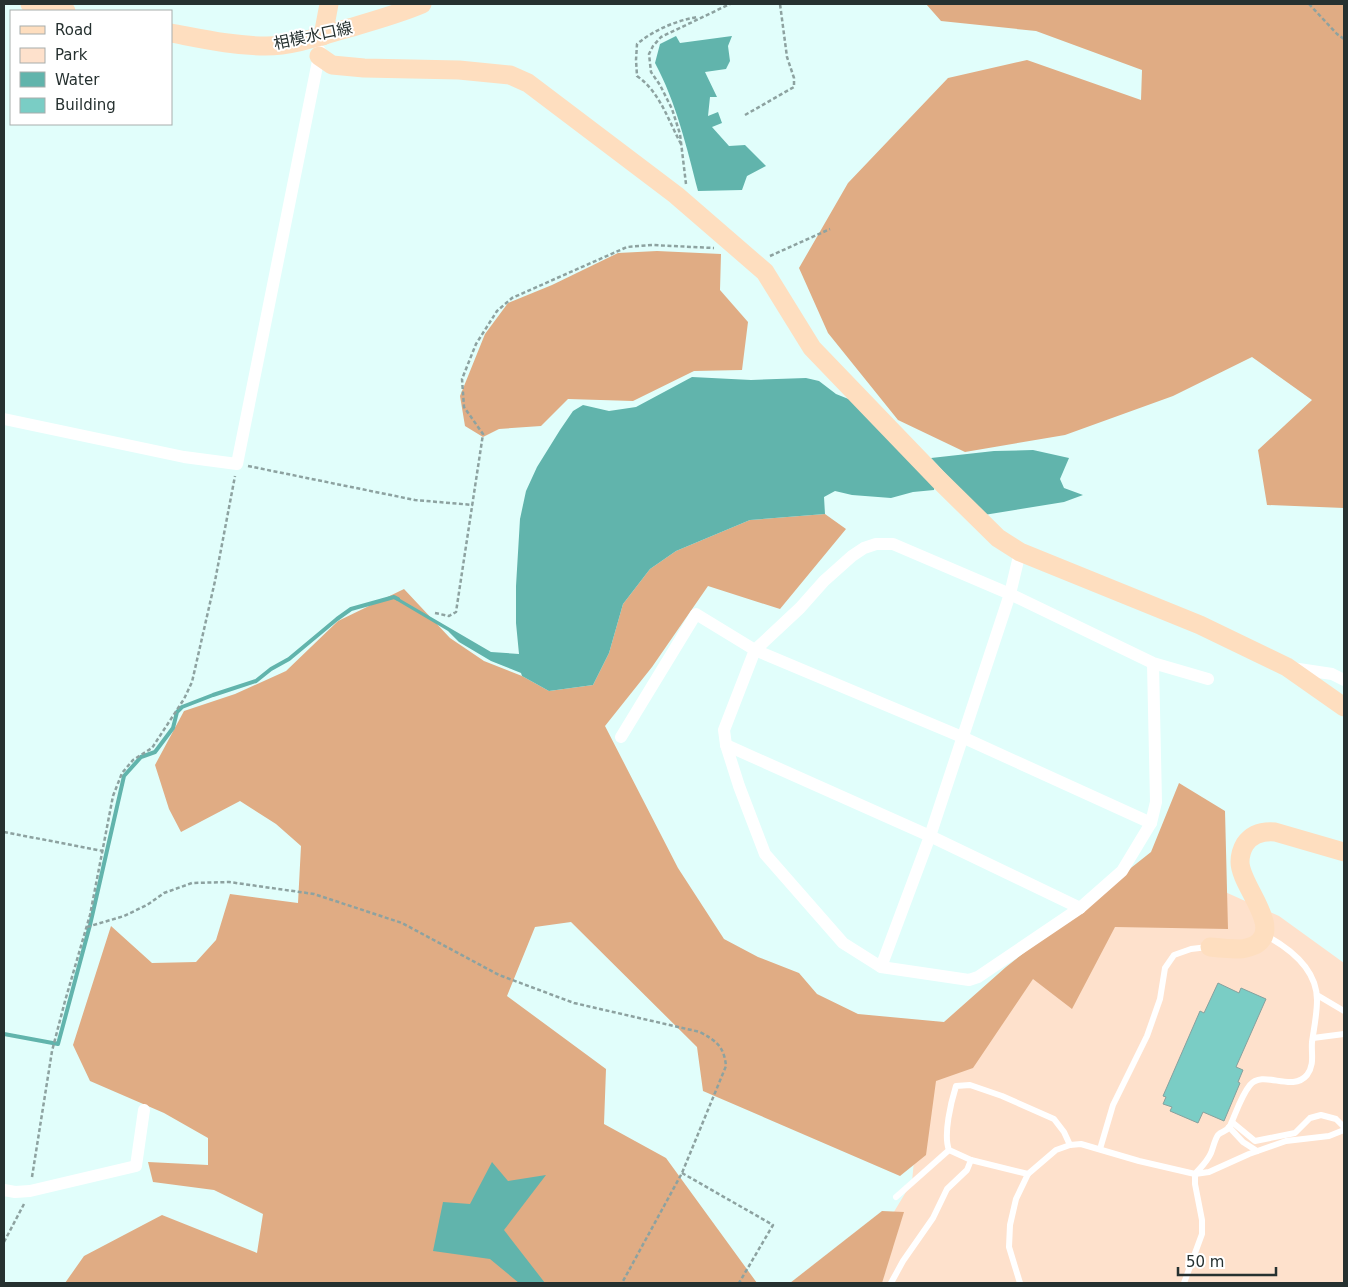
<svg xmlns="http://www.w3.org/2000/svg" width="1348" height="1287" font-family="'DejaVu Sans','Noto Sans JP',sans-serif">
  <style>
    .green { fill: #fee1cc }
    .forest { fill: #e0ac84 }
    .water { fill: #61b4ac }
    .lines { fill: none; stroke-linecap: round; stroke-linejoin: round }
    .stream { stroke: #61b4ac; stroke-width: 4 }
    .building { fill: #7acdc5; stroke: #86a19e }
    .path { stroke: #8da2a0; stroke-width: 2.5; stroke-dasharray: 4 2.5; stroke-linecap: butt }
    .lane { stroke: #fff; stroke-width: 6 }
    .street { stroke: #fff; stroke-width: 12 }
    .secondary { stroke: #fedebf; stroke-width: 19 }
    .labels { text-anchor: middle; stroke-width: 4; stroke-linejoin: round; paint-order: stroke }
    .street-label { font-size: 16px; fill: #263130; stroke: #fff }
  </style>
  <rect width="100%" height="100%" fill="#e1fefb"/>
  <!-- green -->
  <path class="green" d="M1214,887L1279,916L1344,963V1283H848L857,1273L912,1182L922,1073L1000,994L1106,921Z"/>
  <!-- forest -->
  <g class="forest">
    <path d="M926,4H1344V508L1267,505L1258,450L1312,400L1252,357L1173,396L1065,435L965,452L898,420L828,333L799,268L848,183L948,78L1027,60L1141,100L1142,70L1036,31L941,21Z"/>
    <path d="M657,251L721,254L720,290L748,322L742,370L694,371L633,401L568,399L541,426L499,429L483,437L465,426L460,396L485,334L508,303L552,285L618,253Z"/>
    <path d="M825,514L846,529L780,609L708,586L652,667L605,726L678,868L724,939L758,957L799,973L817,994L858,1014L944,1022L1006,967L1151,852L1179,783L1225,811L1228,929L1115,927L1072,1009L1033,979L973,1068L936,1081L926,1155L900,1176L703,1091L697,1047L571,922L535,927L507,996L606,1069L604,1124L666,1158L757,1283H65L84,1256L162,1215L257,1253L263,1214L214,1190L153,1182L148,1162L208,1165V1138L164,1113L90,1081L73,1045L111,926L152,963L196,962L216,940L230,894L298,903L301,846L276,824L240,801L181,832L169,809L155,765L184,711L235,694L286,671L338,621L404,589L450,638L484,661L522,676L549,691L593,685L609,653L623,604L650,569L676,551L750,520Z"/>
    <path d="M882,1211L904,1212L882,1283H790Z"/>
  </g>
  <!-- water -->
  <g class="water">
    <path d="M676,36L680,43L732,36L728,46L730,61L726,69L705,72L717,97H710L708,116L718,112L722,123L712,127L729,146L745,145L766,166L747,176L742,190L698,191C687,148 676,102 655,63L660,44Z"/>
    <path d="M692,377L751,380L806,378L819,381L836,394L861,404L935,482L934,490L913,492L891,498L852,495L835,491L824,497L825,514L750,520L676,551L650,569L623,604L609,653L593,685L549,691L522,676L521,673L491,661L459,642L448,631L394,599L395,596L491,652L519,654L516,623V586L520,519L526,491L537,467L560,430L573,411L583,405L609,411L636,407Z"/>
    <path d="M1033,450L1069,458L1060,479L1064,488L1083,495L1064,502L984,515L931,458L994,451Z"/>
    <path d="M492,1162L508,1181L546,1175L504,1230L545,1283H519L490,1259L433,1251L443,1202L470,1204Z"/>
  </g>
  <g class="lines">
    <!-- stream -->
    <path class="stream" d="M4,1034L58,1044L90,925L124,776L141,757L155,752L173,728L177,712L182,707L213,695L256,681L271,669L289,659L337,619L351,609L394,597L398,599"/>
  </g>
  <!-- building -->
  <path class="building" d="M1218,983L1239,993L1241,988L1266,999L1236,1067L1243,1070L1238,1082L1240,1083L1224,1121L1203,1112L1198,1123L1170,1111L1172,1107L1163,1104L1166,1097L1163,1096L1200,1011L1204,1013Z"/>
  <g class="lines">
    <!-- path -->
    <g class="path">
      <path d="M1309,4L1337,34L1344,39"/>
      <path d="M745,115L794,87V78L787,57L780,4"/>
      <path d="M681,144C668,120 660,92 637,76L636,60L637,44C654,30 675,21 697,17"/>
      <path d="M686,184L680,134L672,109L660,85L651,72L649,54L653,46L661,37L730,4"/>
      <path d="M770,256L830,229"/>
      <path d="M248,466L415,500L473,505"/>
      <path d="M435,613L449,616L456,612L483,434L464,407L462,379L476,344L497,311L512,298L627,247L652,245L714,248"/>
      <path d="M4,832L103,851"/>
      <path d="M87,927L124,916L147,905L164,893L192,883L229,882L314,894L402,923L499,975L574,1003L700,1032C716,1041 724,1046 726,1066L682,1173L622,1283"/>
      <path d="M682,1173L773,1225L739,1283"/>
      <path d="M32,1177L52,1051L65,1001L90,915L113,796L122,773L133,760L152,748L184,699L192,682L215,581L235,476"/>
      <path d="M4,1242L24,1204"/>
    </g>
    <!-- lane -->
    <g class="lane">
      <path d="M1317,995L1344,1011"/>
      <path d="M1313,1038L1344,1034"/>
      <path d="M1232,1122L1255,1141L1295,1133L1310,1118L1321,1115L1336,1119L1344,1127"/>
      <path d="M1229,1127L1243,1142L1257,1151"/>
      <path d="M1100,1149L1113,1105L1147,1036L1160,999L1165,968L1174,955L1191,949L1208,947"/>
      <path d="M971,1160L1028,1174"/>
      <path d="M896,1197L949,1150"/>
      <path d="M891,1283L903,1261L933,1218L947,1189L967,1170L971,1160L949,1150C943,1135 951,1102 956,1086L970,1085L1002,1096L1054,1119L1064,1132L1070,1145"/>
      <path d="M1020,1283L1009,1247L1010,1225L1016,1199L1028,1174L1056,1150L1070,1145L1081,1144L1139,1161L1195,1174L1209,1172L1249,1154L1286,1141L1329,1136L1344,1130"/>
      <path d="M1184,1283L1202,1234V1220L1195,1184V1174C1201,1167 1207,1162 1211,1153C1213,1148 1215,1139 1218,1135C1222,1131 1226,1132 1230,1126C1236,1113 1241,1096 1250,1085C1263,1069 1292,1093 1307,1075C1315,1064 1311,1054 1312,1042C1314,1028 1317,1014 1317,1000C1317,969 1291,949 1265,935"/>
    </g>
    <!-- street -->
    <g class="street">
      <path d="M4,419L184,457L237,464L320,51"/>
      <path d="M1153,663L1156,802L1151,823L1122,871L1080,908L978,977L969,980L881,967L843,943L765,854L739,786L726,745L724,730L755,650L800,608L824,581L852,556L864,548L876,544H893L1010,594L1153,663L1208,679"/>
      <path d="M1292,668L1332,674L1344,680"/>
      <path d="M621,737L696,614L755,650L962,737L1151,823"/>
      <path d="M726,745L930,836L1080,908"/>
      <path d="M881,967L930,836L1010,594L1020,552"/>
      <path d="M4,1190L15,1192L30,1191L136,1166L144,1110"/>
    </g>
    <!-- secondary -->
    <g class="secondary">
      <path d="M30,4L66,11"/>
      <path d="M171,33C203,39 234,46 266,46C291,46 318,37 342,30C369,22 396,15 422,4"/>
      <path d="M323,36L329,4"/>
      <path d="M319,56L332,65L364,68L459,70L510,75L528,83L676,195L765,272L812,348L938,479L998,538L1020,552L1200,625L1287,667L1344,707"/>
      <path d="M1210,947C1220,948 1230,949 1240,949C1245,949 1250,947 1255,945C1284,928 1240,886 1240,862C1240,857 1242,849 1245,844C1252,834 1263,831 1275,832L1344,852"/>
    </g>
  </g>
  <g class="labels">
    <!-- street labels -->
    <g class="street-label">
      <text transform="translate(313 35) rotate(-12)" y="6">相模水口線</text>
    </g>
  </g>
  <!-- border -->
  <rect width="1348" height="1287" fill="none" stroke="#263130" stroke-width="10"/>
  <!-- legend -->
  <rect x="10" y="10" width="162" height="115" fill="#ffffff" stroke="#a8adac"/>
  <rect x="20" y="26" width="25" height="8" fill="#fedebf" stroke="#a8adac"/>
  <text x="55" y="35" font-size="15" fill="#263130">Road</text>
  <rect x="20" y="48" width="25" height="15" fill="#fee1cc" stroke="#a8adac"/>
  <text x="55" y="60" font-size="15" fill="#263130">Park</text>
  <rect x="20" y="72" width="25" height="15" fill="#61b4ac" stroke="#a8adac"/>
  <text x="55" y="85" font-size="15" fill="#263130">Water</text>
  <rect x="20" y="98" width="25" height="15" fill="#7acdc5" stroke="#a8adac"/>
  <text x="55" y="110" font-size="15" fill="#263130">Building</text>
  <!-- scale -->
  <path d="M1178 1267v8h98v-8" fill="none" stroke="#263130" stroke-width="2.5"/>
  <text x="1186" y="1267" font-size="15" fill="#263130" stroke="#ffffff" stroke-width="4" paint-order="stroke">50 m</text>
</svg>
